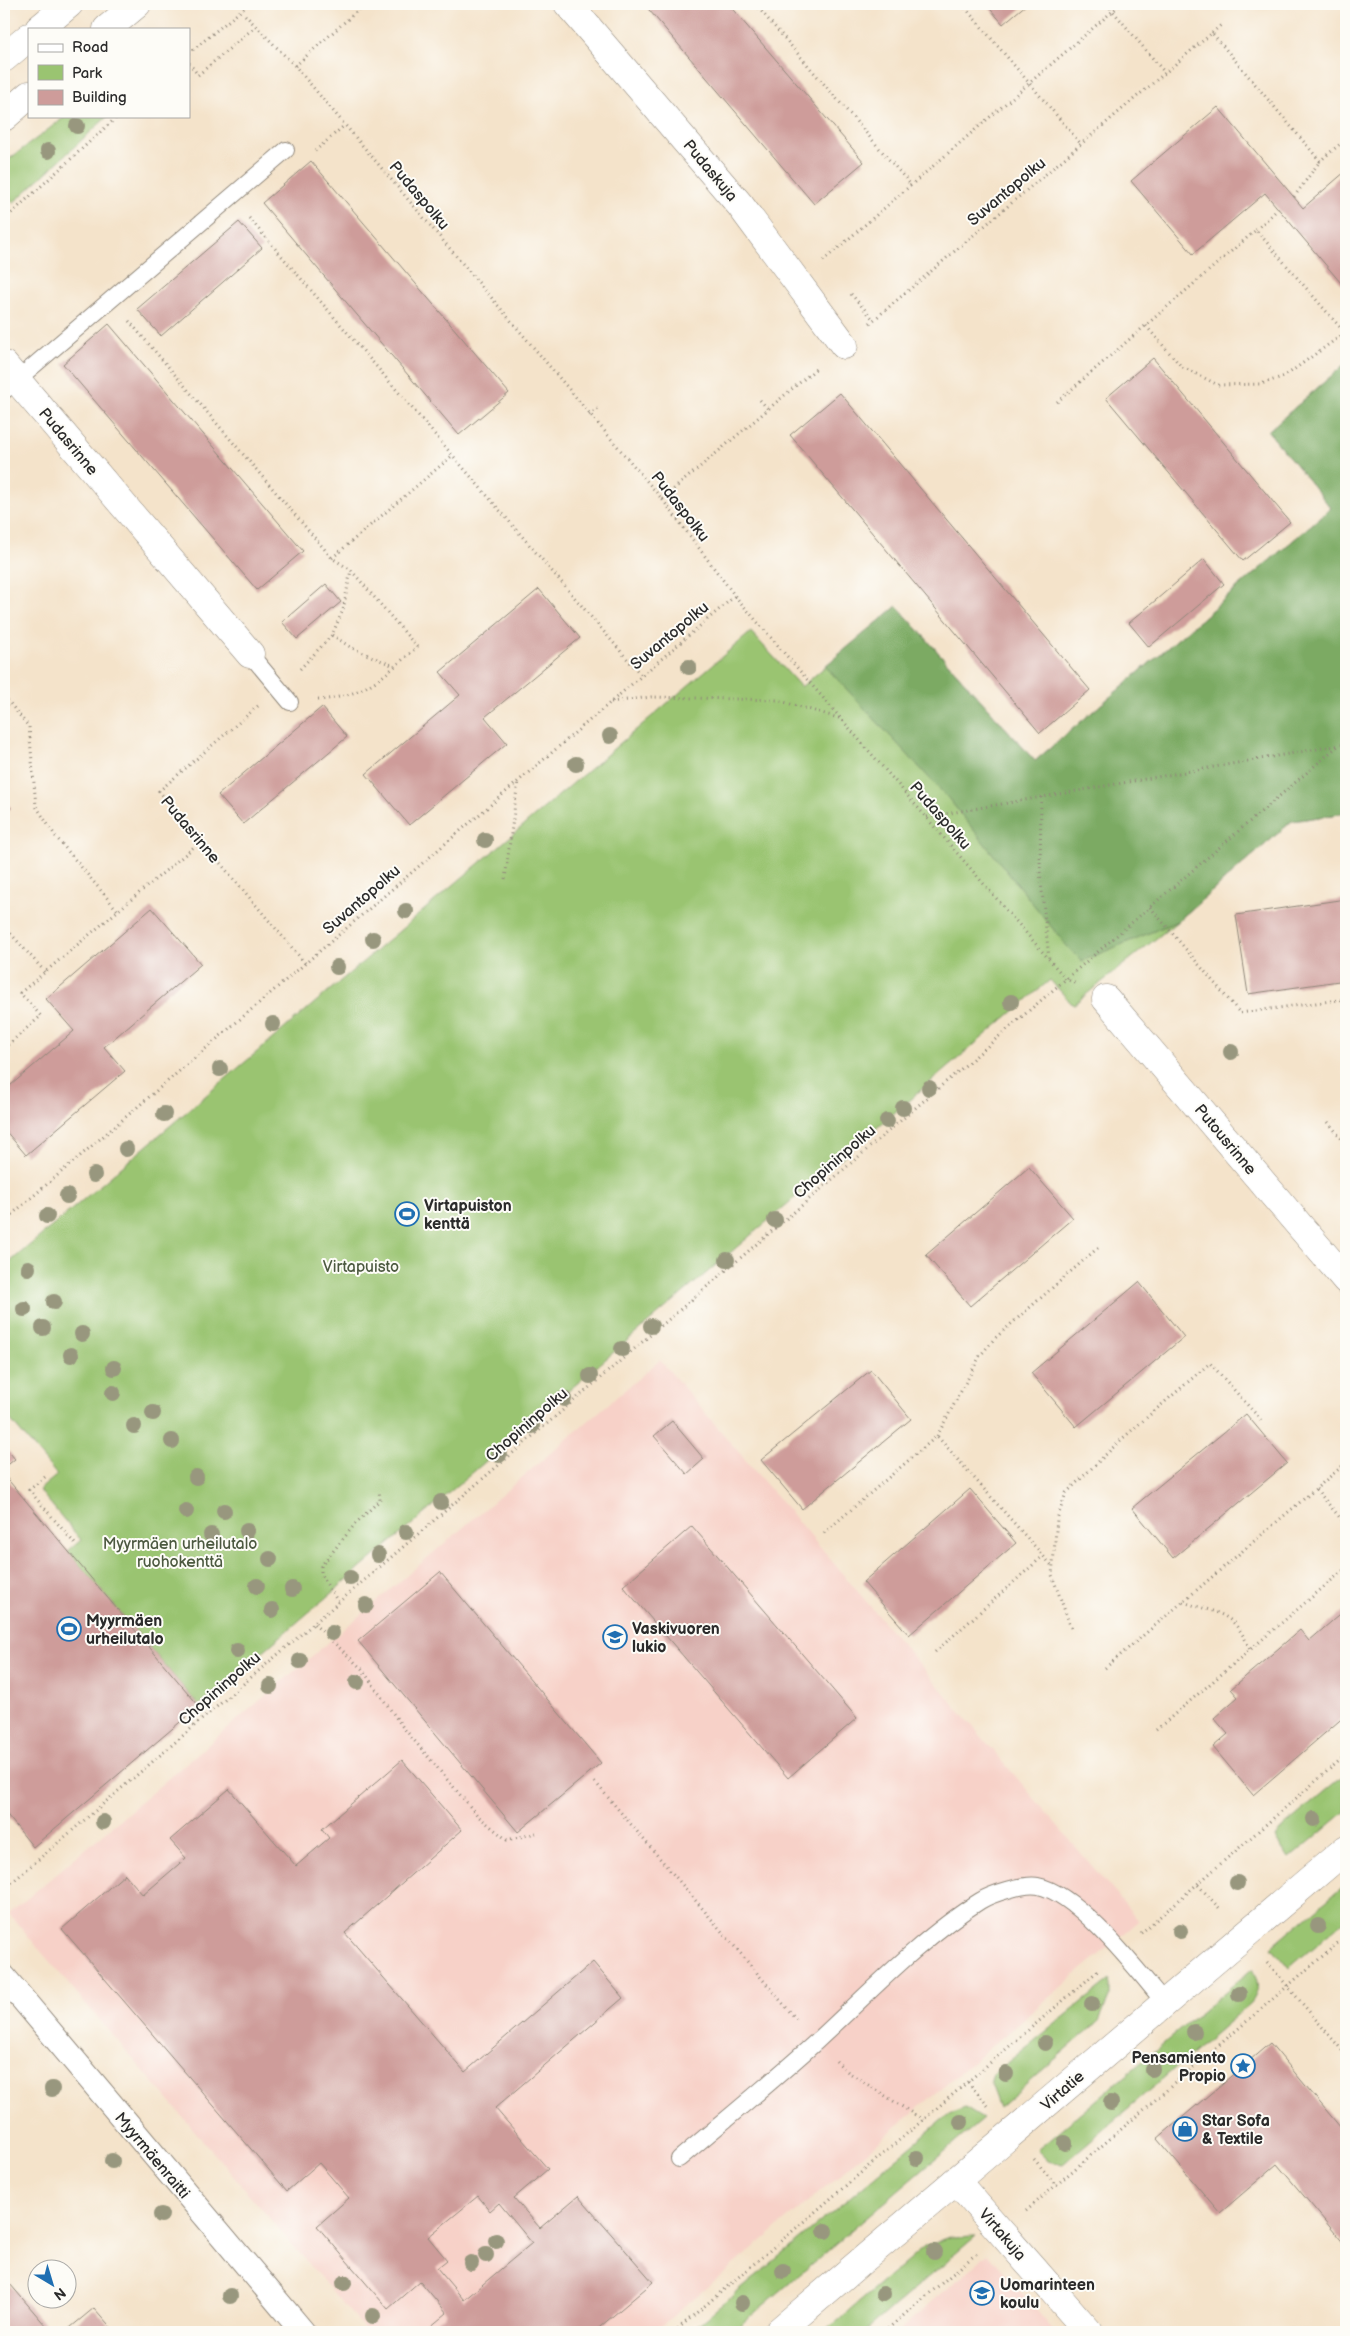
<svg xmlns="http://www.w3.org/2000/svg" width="1350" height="2336" font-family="'Balsamiq Sans',sans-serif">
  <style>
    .built { fill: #f7d1c8 }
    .green { fill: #9ac471; stroke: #62784e }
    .forest { fill: #7baa63; stroke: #536a47 }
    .building { fill: #ce9c9a; fill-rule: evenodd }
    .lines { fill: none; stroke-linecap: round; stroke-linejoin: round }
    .service-casing { stroke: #90877a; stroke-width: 18 }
    .pedestrian-casing { stroke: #90877a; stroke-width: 26 }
    .minor-casing { stroke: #90877a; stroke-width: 29 }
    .secondary-casing { stroke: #90877a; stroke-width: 29 }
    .path { stroke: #90877a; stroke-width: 3; stroke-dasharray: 1 4; stroke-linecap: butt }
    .service { stroke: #fff; stroke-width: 16 }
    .pedestrian { stroke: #fff; stroke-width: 24 }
    .minor { stroke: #fff; stroke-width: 28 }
    .secondary { stroke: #fff; stroke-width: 28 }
    .tree { fill: #98977e }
    .labels { text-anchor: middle; stroke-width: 4; stroke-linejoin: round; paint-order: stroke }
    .street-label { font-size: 16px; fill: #2b2b2b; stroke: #fdfcf7 }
    .poi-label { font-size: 16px; font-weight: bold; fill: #2b2b2b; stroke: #fdfcf7; text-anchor: start }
    .park-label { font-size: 16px; fill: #4c5940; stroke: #fdfcf7 }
  </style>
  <rect width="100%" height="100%" fill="#fdfcf7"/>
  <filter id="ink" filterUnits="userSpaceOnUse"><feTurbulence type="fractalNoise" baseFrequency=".02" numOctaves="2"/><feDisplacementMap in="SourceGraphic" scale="10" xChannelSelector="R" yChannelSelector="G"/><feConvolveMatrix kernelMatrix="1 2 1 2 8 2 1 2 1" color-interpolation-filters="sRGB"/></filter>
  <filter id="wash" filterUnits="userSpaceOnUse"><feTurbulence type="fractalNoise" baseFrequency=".0096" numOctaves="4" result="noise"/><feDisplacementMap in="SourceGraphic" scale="20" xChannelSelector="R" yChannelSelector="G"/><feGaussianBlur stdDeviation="1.12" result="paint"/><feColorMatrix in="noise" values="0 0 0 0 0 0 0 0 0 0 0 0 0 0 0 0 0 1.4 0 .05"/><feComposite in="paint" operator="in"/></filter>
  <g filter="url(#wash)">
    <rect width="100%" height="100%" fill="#f4e3ca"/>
    <!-- built -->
    <g class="built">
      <path d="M660,1360L1139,1921L654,2332H367L9,1914Z"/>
      <path d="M988,2254L1055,2332H897Z"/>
    </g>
    <!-- green -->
    <g class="green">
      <path d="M66,116H108L13,203L4,192V163Z"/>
      <path d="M1346,363V813L1292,821L1178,921L1073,1005L1050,980L199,1706L68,1551L81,1540L39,1490L57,1475L4,1412V1267L751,632L801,687L897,606L1035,761L1331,508L1268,431Z"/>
      <path d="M1346,1774V1811L1289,1859L1275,1838L1283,1827Z"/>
      <path d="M1346,1884V1919L1289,1968L1272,1947Z"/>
      <path d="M1252,1969C1259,1982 1260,1991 1251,2003L1063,2164L1048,2161L1037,2150Z"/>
      <path d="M1110,1980V1995L1099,2021L999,2108L990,2084L993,2074Z"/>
      <path d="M965,2108L983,2119L732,2332H689L949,2114Z"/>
      <path d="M976,2236L864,2332H825L923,2247L950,2237Z"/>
    </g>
    <!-- forest -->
    <path class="forest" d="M1346,363V813L1292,821L1178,921L1082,961L1066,945L948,798L825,666L897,606L1035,761L1331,508L1268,431Z"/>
    <g id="blocks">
      <!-- building -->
      <g class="building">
        <path d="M644,4H728L864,162L814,204Z"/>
        <path d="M986,4H1027L1003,24Z"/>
        <path d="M1218,107L1303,208L1346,171V289L1265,193L1193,254L1131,181Z"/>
        <path d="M311,161L509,393L459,435L262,203Z"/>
        <path d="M239,222L262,248L161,336L137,309Z"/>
        <path d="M109,324L303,551L257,590L63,364Z"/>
        <path d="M1153,358L1290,522L1243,561L1106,398Z"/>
        <path d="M840,393L1090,690L1040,733L790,435Z"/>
        <path d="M1204,559L1224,584L1149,647L1129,623Z"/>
        <path d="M326,584L341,602L297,639L282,622Z"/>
        <path d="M539,589L580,638L485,717L507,743L409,825L366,774L460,695L440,672Z"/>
        <path d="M322,707L347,737L243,824L218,795Z"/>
        <path d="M4,800L11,808L4,814Z"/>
        <path d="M1346,899V980L1248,994L1236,915Z"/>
        <path d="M152,908L201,964L104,1047L125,1071L26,1155L4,1129V1091L74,1031L46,999Z"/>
        <path d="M1029,1167L1073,1218L970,1306L926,1255Z"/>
        <path d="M1139,1282L1184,1337L1076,1427L1031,1373Z"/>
        <path d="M871,1370L911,1419L802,1509L761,1460Z"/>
        <path d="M1246,1414L1287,1463L1173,1558L1132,1508Z"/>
        <path d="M672,1421L704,1459L687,1474L654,1436Z"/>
        <path d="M4,1446L15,1459L4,1468Z"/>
        <path d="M4,1475L199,1706L33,1847L4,1811Z"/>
        <path d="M970,1489L1016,1543L909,1635L863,1582Z"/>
        <path d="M692,1526L857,1718L788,1778L623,1586Z"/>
        <path d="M440,1572L601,1763L518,1832L358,1641Z"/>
        <path d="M1346,1609V1715L1253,1795L1213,1747L1228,1734L1214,1718L1238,1697L1231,1689L1300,1630L1309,1641Z"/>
        <path d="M402,1760L462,1830L345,1933L465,2072L593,1962L623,1998L495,2108L548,2169L514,2198L540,2228L578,2196L653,2282L594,2332H424L447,2313L420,2281L388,2309L317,2226L349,2198L319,2163L287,2191L62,1929L125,1874L143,1895L186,1858L170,1840L229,1789L296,1866L329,1838L322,1829ZM478,2196L490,2211L499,2203L532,2243L464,2300L437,2268L447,2260L428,2237Z"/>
        <path d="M1270,2043L1346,2134V2246L1277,2164L1220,2213L1157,2139Z"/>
        <path d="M4,2277L46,2326L39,2332H4Z"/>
        <path d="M94,2308L115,2332H65Z"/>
      </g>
    </g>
  </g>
  <g filter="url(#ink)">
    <use href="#blocks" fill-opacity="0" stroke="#90877a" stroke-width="1"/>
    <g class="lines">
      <!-- service casing -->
      <g class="service-casing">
        <g id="service">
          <path d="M4,391L286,150"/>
          <path d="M250,654L290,702"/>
          <path d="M679,2159C725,2120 772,2082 817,2041C867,1995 922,1937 980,1901C991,1894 1025,1883 1038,1886C1079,1894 1137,1970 1164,2002"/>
        </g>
      </g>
      <!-- pedestrian casing -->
      <g class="pedestrian-casing">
        <path id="pedestrian" d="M4,1977L303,2332"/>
      </g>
      <!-- minor casing -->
      <g class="minor-casing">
        <g id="minor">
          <path d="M568,4L740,205L844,345"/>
          <path d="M4,365L250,654"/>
          <path d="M1106,999L1346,1280"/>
          <path d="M956,2181L1089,2332"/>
          <path d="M778,2332L1346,1849"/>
        </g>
      </g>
      <!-- secondary casing -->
      <g class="secondary-casing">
        <g id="secondary">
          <path d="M39,29L69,4"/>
          <path d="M107,29L137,4"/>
          <path d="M4,58L29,37"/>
          <path d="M4,117L29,95"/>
        </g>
      </g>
      <!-- path -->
      <g class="path">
        <path d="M755,4L911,185"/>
        <path d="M962,4L1081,144"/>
        <path d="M1107,4L1165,73"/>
        <path d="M245,15L295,66L662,499L735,596L1066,979L1076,984"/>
        <path d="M1212,33L1221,25"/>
        <path d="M189,53L249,4"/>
        <path d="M189,63L198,75L255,27"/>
        <path d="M295,66L365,4"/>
        <path d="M315,151L345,125"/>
        <path d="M1294,197L1320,161"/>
        <path d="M249,218L641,675"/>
        <path d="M4,220L118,116"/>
        <path d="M1256,230L1278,209"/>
        <path d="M823,261L1121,4"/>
        <path d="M851,294L874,320"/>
        <path d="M129,321L332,558L351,570L417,647C384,676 364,697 318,700"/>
        <path d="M870,323L1212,33L1320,161L1346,139"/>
        <path d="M1146,326L1181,366L1218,385L1261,384L1285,376L1346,332"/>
        <path d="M760,400L768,409"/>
        <path d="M1057,402L1256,230L1345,333"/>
        <path d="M589,415L599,408"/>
        <path d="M662,499L818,367"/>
        <path d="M332,558L453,455"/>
        <path d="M332,635L352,648L394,666"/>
        <path d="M300,669L332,635L343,610L351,570"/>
        <path d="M4,696L29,727L36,806L56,837L118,911"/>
        <path d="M611,702L651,697L777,700L842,719"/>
        <path d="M258,706L159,791L305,963"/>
        <path d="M1041,797L1040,871L1049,959"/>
        <path d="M927,817L1346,744"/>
        <path d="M505,879L518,781"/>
        <path d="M1150,907L1240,1013L1346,999"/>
        <path d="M4,926L45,972"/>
        <path d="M4,1048L41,1016L20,993L201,841"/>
        <path d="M1328,1122L1346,1144"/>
        <path d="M4,1221L735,596"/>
        <path d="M937,1436L980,1356L994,1339L1100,1246"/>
        <path d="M45,1477L29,1490L76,1545"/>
        <path d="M1316,1489L1346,1525"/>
        <path d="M824,1533L937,1436L1053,1567"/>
        <path d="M338,1602L321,1575V1566L356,1523L380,1500L379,1490"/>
        <path d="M1183,1602C1219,1614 1234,1611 1250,1650"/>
        <path d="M314,1624L362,1669L402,1726L478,1816L507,1840L536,1833"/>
        <path d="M1071,1628L1052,1575L1057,1519L1066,1493L1123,1438L1210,1363L1261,1420"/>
        <path d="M935,1652L1043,1556"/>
        <path d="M1105,1668L1346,1463"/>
        <path d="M1156,1730L1346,1568"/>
        <path d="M595,1782L797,2020"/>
        <path d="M1198,1885L1221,1910"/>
        <path d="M4,1889L1339,745"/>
        <path d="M1141,1933L1346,1755"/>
        <path d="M1267,1962L1346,2055"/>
        <path d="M836,2061L848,2072L923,2120"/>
        <path d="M968,2082L989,2107"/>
        <path d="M1034,2159L1056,2185"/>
        <path d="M1026,2211L1346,1936"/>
        <path d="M674,2332L1099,1970"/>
        <path d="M884,2332L976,2254"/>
      </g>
      <!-- service -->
      <use href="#service" class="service"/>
      <!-- pedestrian -->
      <use href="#pedestrian" class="pedestrian"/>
      <!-- minor -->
      <use href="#minor" class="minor"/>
      <!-- secondary -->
      <use href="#secondary" class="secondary"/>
    </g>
    <!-- trees -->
    <g class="tree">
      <circle cx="77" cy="126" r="8"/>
      <circle cx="48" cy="151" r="8"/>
      <circle cx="689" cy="667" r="8"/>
      <circle cx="610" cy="736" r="8"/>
      <circle cx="576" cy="764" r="8"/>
      <circle cx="485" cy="840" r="8"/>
      <circle cx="406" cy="911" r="8"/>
      <circle cx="373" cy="939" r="8"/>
      <circle cx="337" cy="967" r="8"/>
      <circle cx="1011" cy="1002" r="8"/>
      <circle cx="273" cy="1024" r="8"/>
      <circle cx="1231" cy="1052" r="8"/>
      <circle cx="220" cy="1069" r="8"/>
      <circle cx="929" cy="1088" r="8"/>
      <circle cx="903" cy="1108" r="8"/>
      <circle cx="164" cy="1114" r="8"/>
      <circle cx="887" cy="1121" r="8"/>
      <circle cx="126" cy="1149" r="8"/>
      <circle cx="94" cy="1175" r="8"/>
      <circle cx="67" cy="1196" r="8"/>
      <circle cx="47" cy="1216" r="8"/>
      <circle cx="775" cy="1220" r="8"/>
      <circle cx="727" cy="1260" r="8"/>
      <circle cx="28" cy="1268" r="8"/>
      <circle cx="54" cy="1302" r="8"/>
      <circle cx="24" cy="1309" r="8"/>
      <circle cx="651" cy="1326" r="8"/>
      <circle cx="43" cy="1328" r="8"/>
      <circle cx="82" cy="1334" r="8"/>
      <circle cx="622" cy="1349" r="8"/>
      <circle cx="71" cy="1355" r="8"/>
      <circle cx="114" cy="1368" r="8"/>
      <circle cx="590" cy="1376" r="8"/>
      <circle cx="113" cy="1393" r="8"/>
      <circle cx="564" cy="1399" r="8"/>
      <circle cx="153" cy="1413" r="8"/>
      <circle cx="134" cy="1426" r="8"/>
      <circle cx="532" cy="1426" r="8"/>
      <circle cx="172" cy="1441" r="8"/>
      <circle cx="499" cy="1455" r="8"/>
      <circle cx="196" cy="1477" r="8"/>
      <circle cx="441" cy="1502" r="8"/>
      <circle cx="186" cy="1511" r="8"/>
      <circle cx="224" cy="1511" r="8"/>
      <circle cx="247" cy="1531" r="8"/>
      <circle cx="406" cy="1532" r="8"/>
      <circle cx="211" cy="1535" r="8"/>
      <circle cx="378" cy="1555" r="8"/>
      <circle cx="270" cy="1559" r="8"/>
      <circle cx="350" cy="1578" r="8"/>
      <circle cx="257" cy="1586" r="8"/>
      <circle cx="292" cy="1589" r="8"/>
      <circle cx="366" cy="1605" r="8"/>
      <circle cx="272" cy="1610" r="8"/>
      <circle cx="332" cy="1633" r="8"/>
      <circle cx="237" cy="1651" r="8"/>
      <circle cx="300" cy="1661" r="8"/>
      <circle cx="357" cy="1682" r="8"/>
      <circle cx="270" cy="1686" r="8"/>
      <circle cx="1314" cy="1819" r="8"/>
      <circle cx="103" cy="1822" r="8"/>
      <circle cx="1237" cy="1883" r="8"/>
      <circle cx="1318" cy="1926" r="8"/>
      <circle cx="1180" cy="1931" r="8"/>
      <circle cx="1239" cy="1994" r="8"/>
      <circle cx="1092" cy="2004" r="8"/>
      <circle cx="1194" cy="2032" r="8"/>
      <circle cx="1045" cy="2043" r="8"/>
      <circle cx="1152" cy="2069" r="8"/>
      <circle cx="1006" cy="2074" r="8"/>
      <circle cx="52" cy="2089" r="8"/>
      <circle cx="1111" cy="2103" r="8"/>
      <circle cx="961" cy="2122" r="8"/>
      <circle cx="1065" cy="2143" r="8"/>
      <circle cx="917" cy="2158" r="8"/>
      <circle cx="112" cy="2161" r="8"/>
      <circle cx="161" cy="2215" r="8"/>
      <circle cx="825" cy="2231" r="8"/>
      <circle cx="496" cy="2241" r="8"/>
      <circle cx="934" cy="2252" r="8"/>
      <circle cx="486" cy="2255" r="8"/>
      <circle cx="471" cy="2263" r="8"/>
      <circle cx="783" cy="2271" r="8"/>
      <circle cx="344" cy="2283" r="8"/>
      <circle cx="883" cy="2294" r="8"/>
      <circle cx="230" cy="2296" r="8"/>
      <circle cx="742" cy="2303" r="8"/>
      <circle cx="373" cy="2316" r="8"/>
    </g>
  </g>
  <!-- icons -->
  <defs>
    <g id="stadium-ring" transform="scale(1.25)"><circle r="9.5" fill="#fdfcf7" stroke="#1f6fb2" stroke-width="1.5"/><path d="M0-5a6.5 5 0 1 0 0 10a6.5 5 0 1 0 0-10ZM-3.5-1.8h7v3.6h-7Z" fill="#1f6fb2"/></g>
    <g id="school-ring" transform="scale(1.25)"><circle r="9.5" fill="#fdfcf7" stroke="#1f6fb2" stroke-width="1.5"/><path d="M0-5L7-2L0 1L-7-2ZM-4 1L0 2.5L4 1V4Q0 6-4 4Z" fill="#1f6fb2"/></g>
    <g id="sight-ring" transform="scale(1.25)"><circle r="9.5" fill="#fdfcf7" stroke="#1f6fb2" stroke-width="1.5"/><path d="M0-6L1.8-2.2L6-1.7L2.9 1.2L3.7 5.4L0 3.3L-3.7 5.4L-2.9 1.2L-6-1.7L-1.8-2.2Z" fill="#1f6fb2"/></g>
    <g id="shop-ring" transform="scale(1.25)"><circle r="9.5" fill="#fdfcf7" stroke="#1f6fb2" stroke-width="1.5"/><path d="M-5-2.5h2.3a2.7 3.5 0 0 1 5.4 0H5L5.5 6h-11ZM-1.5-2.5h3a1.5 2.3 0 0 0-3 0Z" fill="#1f6fb2"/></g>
  </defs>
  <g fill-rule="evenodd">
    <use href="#stadium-ring" x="407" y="1214"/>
    <use href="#stadium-ring" x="69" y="1629"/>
    <use href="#school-ring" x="615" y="1637"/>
    <use href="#sight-ring" x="1243" y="2066"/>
    <use href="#shop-ring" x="1185" y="2129"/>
    <use href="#school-ring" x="982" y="2293"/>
  </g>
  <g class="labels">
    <!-- street labels -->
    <g class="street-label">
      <text transform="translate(711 170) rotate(50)" y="6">Pudaskuja</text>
      <text transform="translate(1006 191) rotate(-40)" y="6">Suvantopolku</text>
      <text transform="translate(420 195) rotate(50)" y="6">Pudaspolku</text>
      <text transform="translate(69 441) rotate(50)" y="6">Pudasrinne</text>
      <text transform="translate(681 506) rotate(52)" y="6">Pudaspolku</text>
      <text transform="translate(669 635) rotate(-40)" y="6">Suvantopolku</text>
      <text transform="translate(941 815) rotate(49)" y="6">Pudaspolku</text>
      <text transform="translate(191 829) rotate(50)" y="6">Pudasrinne</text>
      <text transform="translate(361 899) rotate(-41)" y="6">Suvantopolku</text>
      <text transform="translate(1226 1139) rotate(50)" y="6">Putousrinne</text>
      <text transform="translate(834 1161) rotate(-41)" y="6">Chopininpolku</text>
      <text transform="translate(526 1424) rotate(-41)" y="6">Chopininpolku</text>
      <text transform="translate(219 1688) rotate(-41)" y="6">Chopininpolku</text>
      <text transform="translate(1062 2090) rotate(-41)" y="6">Virtatie</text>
      <text transform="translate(153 2155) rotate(50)" y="6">Myyrmäenraitti</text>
      <text transform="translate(1003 2234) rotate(49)" y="6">Virtakuja</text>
    </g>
    <!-- poi labels -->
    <g class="poi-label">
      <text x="424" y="1211">Virtapuiston<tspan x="424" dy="18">kenttä</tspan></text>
      <text x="86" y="1626">Myyrmäen<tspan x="86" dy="18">urheilutalo</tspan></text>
      <text x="632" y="1634">Vaskivuoren<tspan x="632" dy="18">lukio</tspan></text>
      <text x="1226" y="2063" text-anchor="end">Pensamiento<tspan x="1226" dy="18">Propio</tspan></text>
      <text x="1202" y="2126">Star Sofa<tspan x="1202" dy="18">&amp; Textile</tspan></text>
      <text x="1000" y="2290">Uomarinteen<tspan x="1000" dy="18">koulu</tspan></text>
    </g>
    <!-- park labels -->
    <g class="park-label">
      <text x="361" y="1272">Virtapuisto</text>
      <text x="180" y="1549">Myyrmäen urheilutalo<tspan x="180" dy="18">ruohokenttä</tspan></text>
    </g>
  </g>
  <!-- margin -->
  <rect width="1350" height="2336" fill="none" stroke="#fdfcf7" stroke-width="20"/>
  <!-- legend -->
  <rect x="28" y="28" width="162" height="90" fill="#fdfcf7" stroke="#a9a8a5"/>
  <rect x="38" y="44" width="25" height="8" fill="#ffffff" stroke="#a9a8a5"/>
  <text x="72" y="52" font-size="15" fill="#2b2b2b">Road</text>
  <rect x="38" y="65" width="25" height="15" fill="#9ac471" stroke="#a9a8a5"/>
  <text x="72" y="78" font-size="15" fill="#2b2b2b">Park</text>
  <rect x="38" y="90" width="25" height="15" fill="#ce9c9a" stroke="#a9a8a5"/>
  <text x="72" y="102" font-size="15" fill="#2b2b2b">Building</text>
  <!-- north arrow -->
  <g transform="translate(52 2284) rotate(142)"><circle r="24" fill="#fdfcf7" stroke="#a9a8a5"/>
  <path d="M0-4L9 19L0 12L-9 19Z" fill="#1f6fb2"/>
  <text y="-8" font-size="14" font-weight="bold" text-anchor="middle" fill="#2b2b2b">N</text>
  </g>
</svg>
